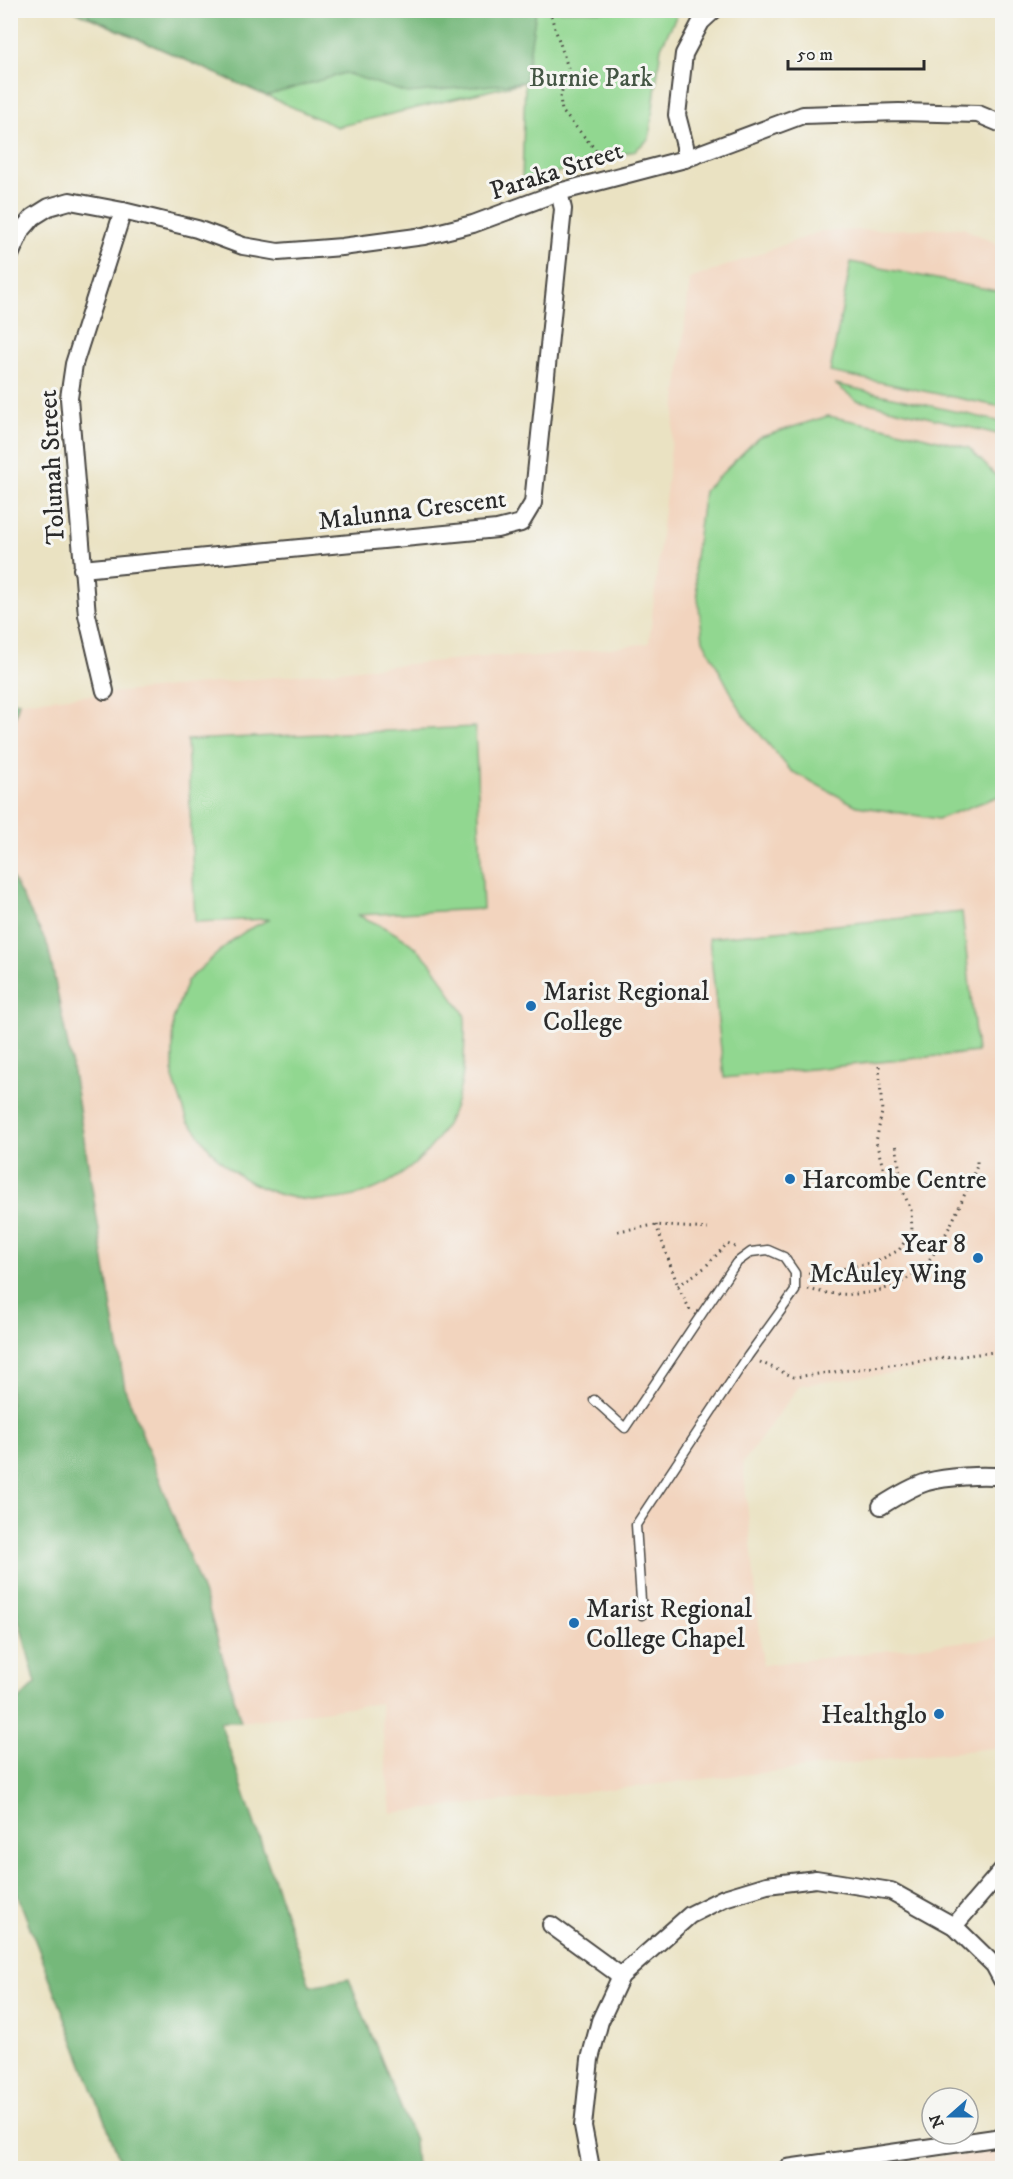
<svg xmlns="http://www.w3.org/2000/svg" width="1013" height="2179" font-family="'IM FELL DW Pica',serif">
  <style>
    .built { fill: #f2d4be }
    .green { fill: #91d790; stroke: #5e815e; stroke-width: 1.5 }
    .forest { fill: #74b87a; stroke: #507252; stroke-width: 1.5 }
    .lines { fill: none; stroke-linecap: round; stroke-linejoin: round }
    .service-casing { stroke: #484642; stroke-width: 11 }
    .minor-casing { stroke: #484642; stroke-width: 20 }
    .path { stroke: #484642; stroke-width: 3; stroke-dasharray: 1.5 4.5; stroke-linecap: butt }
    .service { stroke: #fff; stroke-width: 8 }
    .minor { stroke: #fff; stroke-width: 16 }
    .poi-dot { fill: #1f6fb2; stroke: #f6f6f2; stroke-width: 2 }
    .labels { text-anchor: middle; stroke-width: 6; stroke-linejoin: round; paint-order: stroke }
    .park-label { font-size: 26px; fill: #445644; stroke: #f6f6f2 }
    .street-label { font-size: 26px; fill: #2b2b2b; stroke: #f6f6f2 }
    .poi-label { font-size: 26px; fill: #2b2b2b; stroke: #f6f6f2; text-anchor: start }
  </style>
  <rect width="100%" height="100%" fill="#f6f6f2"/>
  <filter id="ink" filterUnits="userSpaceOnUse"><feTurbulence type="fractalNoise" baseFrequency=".0167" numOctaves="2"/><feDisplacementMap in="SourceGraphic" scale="12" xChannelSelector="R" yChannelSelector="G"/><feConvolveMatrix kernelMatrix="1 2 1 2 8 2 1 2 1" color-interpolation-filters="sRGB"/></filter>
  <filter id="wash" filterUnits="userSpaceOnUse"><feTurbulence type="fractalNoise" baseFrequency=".008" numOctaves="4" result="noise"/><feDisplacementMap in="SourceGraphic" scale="24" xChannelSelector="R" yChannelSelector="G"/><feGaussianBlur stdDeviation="1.35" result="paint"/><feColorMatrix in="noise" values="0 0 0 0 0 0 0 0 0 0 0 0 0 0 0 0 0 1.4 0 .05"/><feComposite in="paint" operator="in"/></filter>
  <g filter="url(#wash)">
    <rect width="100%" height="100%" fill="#eae2c2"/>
    <!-- built -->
    <g class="built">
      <path d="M963,228L1002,246V1359L800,1385L743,1463L763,1665L1002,1637V1747L391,1813L380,1703L241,1722L208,1606L125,1389L72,1066L48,946L11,875V734L19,702L492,656L540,657L649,643L690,279L822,231Z"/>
      <path d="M1002,2149V2168H864Z"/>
    </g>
    <!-- green -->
    <g class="green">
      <path d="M75,11H679L661,47L649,139L634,151L522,182L525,82L337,127Z"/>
      <path d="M851,262L1002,292V407L830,372Z"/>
      <path d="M835,384L1002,422V432L997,434L856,400Z"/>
      <path d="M828,416L902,431L969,448L1002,482V795L938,819L857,806L791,771L742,713L703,640L694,565L704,491L758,438Z"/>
      <path d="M475,727L483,909L357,915C403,934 428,950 451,995C454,1002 461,1007 464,1014C467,1022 464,1049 464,1059C460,1165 349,1233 254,1184C236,1175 220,1162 208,1147C201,1138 197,1129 188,1122L173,1078V1020L187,981L231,941L249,929L270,919L195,922L187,740Z"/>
      <path d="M962,912L977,1052L724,1078L709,938Z"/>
    </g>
    <!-- forest -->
    <g class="forest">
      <path d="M87,11V10L536,11L525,82L407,93L345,73L266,96L90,17Z"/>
      <path d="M11,701L19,702L11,734L10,701Z"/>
      <path d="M11,875L48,946L72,1066L125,1389L208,1606L241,1722H220L310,1986L349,1979L414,2140L416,2168H123L11,1878V1707L36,1683L10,1588Z"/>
    </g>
  </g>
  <g filter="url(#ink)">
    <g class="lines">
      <!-- service casing -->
      <g class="service-casing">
        <path id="service" d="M594,1400L625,1428L736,1263L751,1252L768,1250L784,1257L795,1273V1291L748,1356L636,1525L642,1615"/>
      </g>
      <!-- minor casing -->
      <g class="minor-casing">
        <g id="minor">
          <path d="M685,159V146L677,115L684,54L701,22L714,10"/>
          <path d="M10,255L21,231L33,217L49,207L70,201L123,211L197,229L243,246L278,252L342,247L424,236L473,224L559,192L685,159L803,115L899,112L978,114L1002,124"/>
          <path d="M82,569L497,529L521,523L533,503L563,209L559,192"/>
          <path d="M105,691L87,615L69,398L74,364L123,211"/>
          <path d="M881,1506C895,1497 911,1487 927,1482C946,1477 983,1474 1002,1477"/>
          <path d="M551,1925L621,1976"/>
          <path d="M954,1926L1002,1870"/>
          <path d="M591,2168L583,2126L590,2059L600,2021L621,1976L690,1915L724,1898L767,1885L816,1879L891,1891L954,1926L994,1965L1002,1980"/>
          <path d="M787,2168L1002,2137"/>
        </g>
      </g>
      <!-- path -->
      <g class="path">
        <path d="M549,10L568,68L560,98L562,111L607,163"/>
        <path d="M879,1066L882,1112L876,1142L884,1171L901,1188"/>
        <path d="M656,1225L678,1286L690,1310"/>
        <path d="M618,1231L656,1225L708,1229"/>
        <path d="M808,1273L816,1274L876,1262L899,1250L912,1231L911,1210L902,1189L896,1143"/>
        <path d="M678,1286L704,1268L727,1244L735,1247"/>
        <path d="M808,1289C851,1301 907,1294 934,1253C952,1227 964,1195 977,1166V1158"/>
        <path d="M760,1362L794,1377L1002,1351"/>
        <path d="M931,2166L951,2167L953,2168"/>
      </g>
      <!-- service -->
      <use href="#service" class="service"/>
      <!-- minor -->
      <use href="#minor" class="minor"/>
    </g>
  </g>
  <!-- markers -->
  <g class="poi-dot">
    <circle cx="531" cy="1006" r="6"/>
    <circle cx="790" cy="1179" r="6"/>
    <circle cx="978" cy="1258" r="6"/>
    <circle cx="574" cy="1623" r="6"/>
    <circle cx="939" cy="1714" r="6"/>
  </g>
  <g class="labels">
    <!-- park labels -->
    <g class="park-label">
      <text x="591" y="86">Burnie Park</text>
    </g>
    <!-- street labels -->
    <g class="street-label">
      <text transform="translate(556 170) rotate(-18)" y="9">Paraka Street</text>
      <text transform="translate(51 467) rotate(-93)" y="9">Tolunah Street</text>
      <text transform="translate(412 509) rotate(-7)" y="9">Malunna Crescent</text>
    </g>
    <!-- poi labels -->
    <g class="poi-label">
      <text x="543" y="1000">Marist Regional<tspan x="543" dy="30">College</tspan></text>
      <text x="802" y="1188">Harcombe Centre</text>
      <text x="966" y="1252" text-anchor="end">Year 8<tspan x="966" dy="30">McAuley Wing</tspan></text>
      <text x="586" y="1617">Marist Regional<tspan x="586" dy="30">College Chapel</tspan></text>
      <text x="927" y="1723" text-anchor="end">Healthglo</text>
    </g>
  </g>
  <!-- margin -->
  <rect width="1013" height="2179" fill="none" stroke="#f6f6f2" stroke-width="36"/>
  <!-- north arrow -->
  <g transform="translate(950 2116) rotate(249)"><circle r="28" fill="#f6f6f2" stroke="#a5a5a2" stroke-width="1.5"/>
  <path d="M0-4.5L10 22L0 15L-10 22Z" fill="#1f6fb2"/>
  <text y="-9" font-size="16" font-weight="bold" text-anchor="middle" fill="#2b2b2b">N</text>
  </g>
  <!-- scale -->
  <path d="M788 60v9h136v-9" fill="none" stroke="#2b2b2b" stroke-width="3"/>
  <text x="797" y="60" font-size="18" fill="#2b2b2b" stroke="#f6f6f2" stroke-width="4.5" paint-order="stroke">50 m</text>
</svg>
